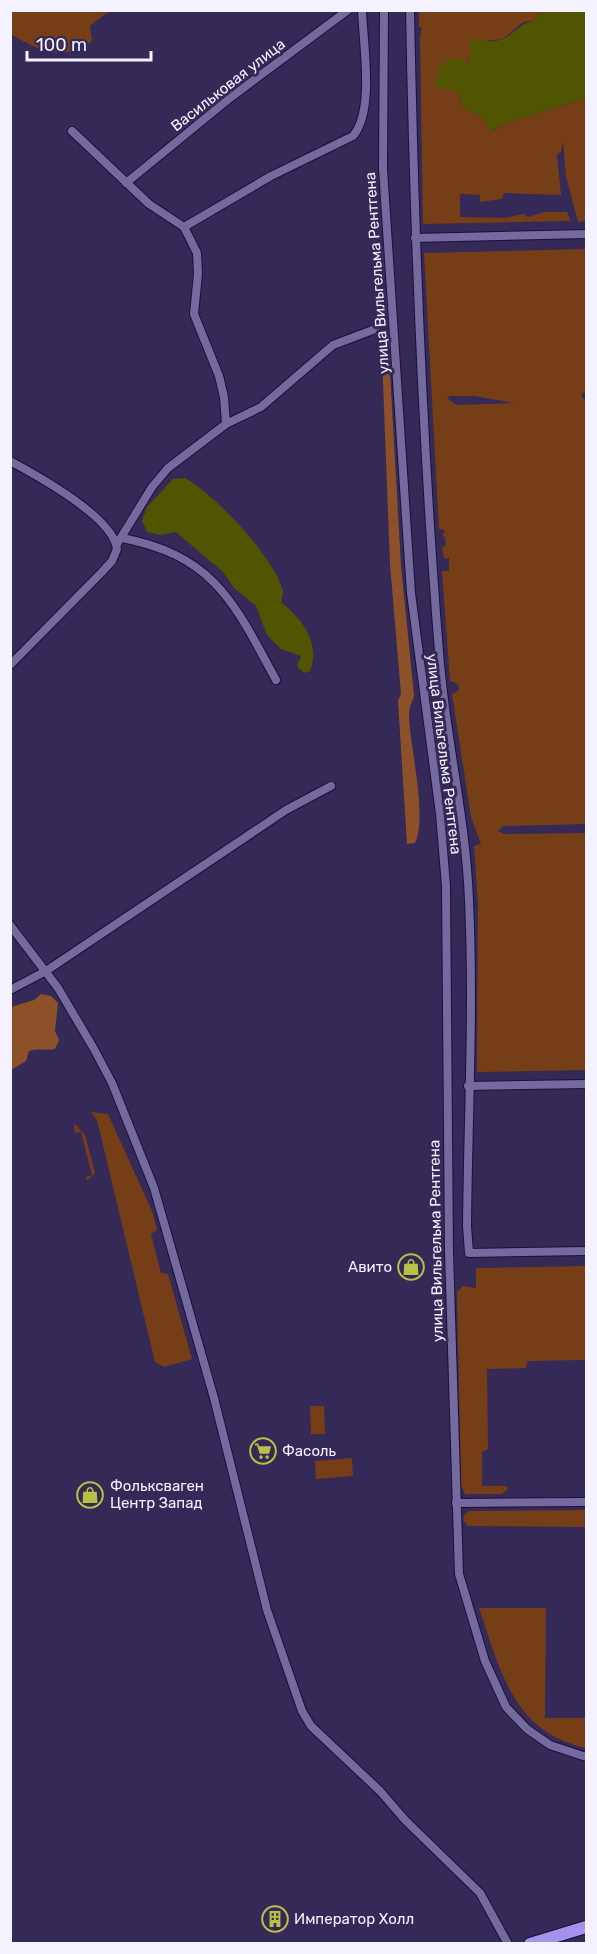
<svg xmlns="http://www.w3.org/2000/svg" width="597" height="1954" font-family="Rubik,sans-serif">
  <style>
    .green { fill: #763e17; fill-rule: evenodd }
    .forest { fill: #8c5129 }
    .water { fill: #515400 }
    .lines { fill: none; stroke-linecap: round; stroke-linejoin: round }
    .minor-casing { stroke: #1c0f3b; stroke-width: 10 }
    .highway-casing { stroke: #1c0f3b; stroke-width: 14 }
    .minor { stroke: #746a9e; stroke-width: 8 }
    .highway { stroke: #a492ec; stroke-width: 12 }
    .labels { text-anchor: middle; stroke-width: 6; stroke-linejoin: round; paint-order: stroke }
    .street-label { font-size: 15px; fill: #f3f2fe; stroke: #342957 }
    .poi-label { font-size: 15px; fill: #f3f2fe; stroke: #342957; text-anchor: start }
  </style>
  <rect width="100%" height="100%" fill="#342957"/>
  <!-- green -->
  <g class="green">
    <path d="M12,10H109V11L90,26L92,41C65,62 38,51 11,34Z"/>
    <path d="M419,11H542L534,21L523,22L503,39L485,41L471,54L458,92L463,108L484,118L491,132L504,124L586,98V221L578,222L566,176L563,142L561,152L557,155L561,195L504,193L502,199L480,202V195L460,194V217L504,218L523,214L528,217L545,212H567L571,221L423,224L420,37L422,28L419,27Z"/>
    <path d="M586,249V393H582V397L586,401V824L503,826L498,831L504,834L586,833V1070L477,1072L478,904L474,846L481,844L471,817L452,694L459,690L458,684L450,681L442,571H449V558H444L442,547L446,546L445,537L442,536L445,530L439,529L424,253ZM450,396H474L514,403L457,405L447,398Z"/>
    <path d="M91,1112L108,1114L152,1211L157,1230L151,1234L161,1273L168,1274L192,1359L164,1367L155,1362L97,1120Z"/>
    <path d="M74,1123L85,1135L95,1173L87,1181L86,1177L92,1175L81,1132L75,1133Z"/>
    <path d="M586,1266V1360L527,1361L526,1368L487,1369L488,1449L482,1452V1486H507L508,1489L502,1494H465L461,1485L457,1292L463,1286L476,1288V1268Z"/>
    <path d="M310,1406H324L325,1434H311Z"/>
    <path d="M352,1458L353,1476L316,1479L315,1461Z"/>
    <path d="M586,1510V1527L468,1526L463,1520L465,1514L470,1511Z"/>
    <path d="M479,1608H546L545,1718H586V1748C513,1732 500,1670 479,1608Z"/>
  </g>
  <!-- forest -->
  <g class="forest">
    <path d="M385,350L389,354L401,566L414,695C413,701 409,707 409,713C409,744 428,816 415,843L407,844L398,701L401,694L390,564L382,356Z"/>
    <path d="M41,994L51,996L58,1003L55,1031L59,1040L55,1049C45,1051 38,1048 29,1051L26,1061L11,1070V1007L34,1000Z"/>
  </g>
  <!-- water -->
  <g class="water">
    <path d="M542,11H586V98L504,124L490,132L484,118L463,108L458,92L435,87L439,66L453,57L469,63L470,39C480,41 495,43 505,38C517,31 520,23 534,21Z"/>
    <path d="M185,478C214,494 272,555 282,588C284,592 282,598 281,602C302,619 321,643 310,671L304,673L297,666L301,656L281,649L267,635L256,606L234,588L223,572L176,532L161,535L147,532L142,521L147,507L173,479Z"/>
  </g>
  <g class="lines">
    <!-- minor casing -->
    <g class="minor-casing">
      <g id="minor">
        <path d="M384,10L383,169L411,593L440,814L446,886L449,1252L459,1574L485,1661L506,1707L527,1729L550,1745L586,1757"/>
        <path d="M410,10C414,225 422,439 439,652C445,736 466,817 469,901C474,1009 468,1118 467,1226L469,1253L586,1251"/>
        <path d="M72,131L149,204L184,227L197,253L198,274L194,314L219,376L224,397L226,424L168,468L152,487L117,544"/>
        <path d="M126,183L230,98L348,10"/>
        <path d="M184,227L271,176L353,136C375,110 363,44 362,10"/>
        <path d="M415,238L586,234"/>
        <path d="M226,424L261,407L333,345L378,328"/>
        <path d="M10,461C38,476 113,517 117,549L112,561L102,572L10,665"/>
        <path d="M122,538C215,556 234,603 276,680"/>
        <path d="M10,925L58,988L94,1049L112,1083L154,1188L214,1398L267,1610L302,1711L311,1726L380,1791L405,1820L480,1893L508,1944"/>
        <path d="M10,990L46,971L286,810L331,786"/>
        <path d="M468,1086L586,1084"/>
        <path d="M456,1503L586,1502"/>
      </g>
    </g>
    <!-- highway casing -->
    <g class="highway-casing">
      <path id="highway" d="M530,1944L586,1927"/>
    </g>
    <!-- minor -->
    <use href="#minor" class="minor"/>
    <!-- highway -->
    <use href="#highway" class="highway"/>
  </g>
  <!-- icons -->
  <defs>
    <g id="shop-ring" transform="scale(1.35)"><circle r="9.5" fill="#342957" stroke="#bac045" stroke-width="1.5"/><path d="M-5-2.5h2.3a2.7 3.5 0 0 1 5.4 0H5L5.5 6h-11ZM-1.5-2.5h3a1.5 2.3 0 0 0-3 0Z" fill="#bac045"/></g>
    <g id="supermarket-ring" transform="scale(1.35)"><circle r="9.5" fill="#342957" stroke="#bac045" stroke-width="1.5"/><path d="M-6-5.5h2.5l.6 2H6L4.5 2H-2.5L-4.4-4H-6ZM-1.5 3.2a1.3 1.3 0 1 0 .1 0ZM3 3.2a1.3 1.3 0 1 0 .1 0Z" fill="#bac045"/></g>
    <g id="building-ring" transform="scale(1.35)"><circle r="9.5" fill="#342957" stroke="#bac045" stroke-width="1.5"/><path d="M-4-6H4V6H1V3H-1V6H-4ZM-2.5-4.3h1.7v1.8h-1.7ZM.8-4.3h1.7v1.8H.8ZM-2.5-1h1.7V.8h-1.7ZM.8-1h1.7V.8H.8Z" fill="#bac045"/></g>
  </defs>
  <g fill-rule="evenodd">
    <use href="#shop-ring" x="411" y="1267"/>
    <use href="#supermarket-ring" x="263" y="1451"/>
    <use href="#shop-ring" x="90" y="1495"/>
    <use href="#building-ring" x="275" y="1919"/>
  </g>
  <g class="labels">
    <!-- street labels -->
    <g class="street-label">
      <text transform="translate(228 85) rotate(-38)" y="5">Васильковая улица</text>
      <text transform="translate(377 273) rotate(-94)" y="5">улица Вильгельма Рентгена</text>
      <text transform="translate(444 754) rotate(83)" y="5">улица Вильгельма Рентгена</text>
      <text transform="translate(436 1241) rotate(-91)" y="5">улица Вильгельма Рентгена</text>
    </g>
    <!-- poi labels -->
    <g class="poi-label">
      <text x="392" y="1272" text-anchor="end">Авито</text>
      <text x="282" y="1456">Фасоль</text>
      <text x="110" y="1491">Фольксваген<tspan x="110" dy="17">Центр Запад</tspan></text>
      <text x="294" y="1924">Император Холл</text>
    </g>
  </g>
  <!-- border -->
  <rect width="597" height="1954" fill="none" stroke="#f3f2fe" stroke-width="24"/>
  <!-- scale -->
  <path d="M27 51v9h124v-9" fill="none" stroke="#f3f2fe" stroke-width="3"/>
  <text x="36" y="51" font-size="18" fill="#f3f2fe" stroke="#342957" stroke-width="4.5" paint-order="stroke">100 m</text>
</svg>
